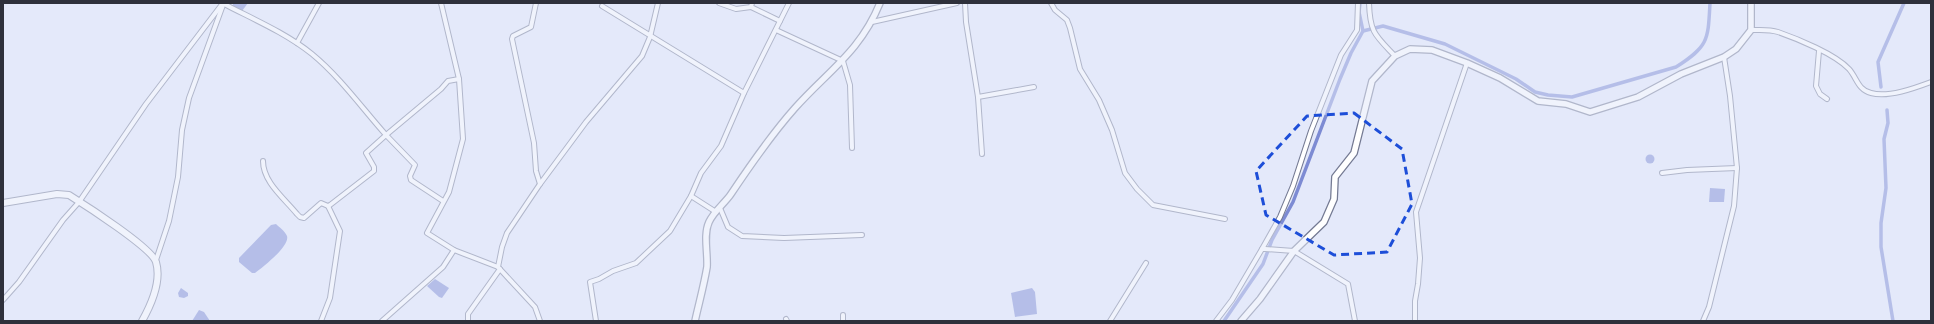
<svg xmlns="http://www.w3.org/2000/svg" width="1934" height="324" font-family="Manrope,sans-serif">
  <style>
    .water { fill: #7d8bd3 }
    .lines { fill: none; stroke-linecap: round; stroke-linejoin: round }
    .canal { stroke: #7d8bd3; stroke-width: 3.5 }
    .street-casing { stroke: #747a93; stroke-width: 6 }
    .secondary-casing { stroke: #747a93; stroke-width: 8 }
    .primary-casing { stroke: #747a93; stroke-width: 8 }
    .street { stroke: #fff; stroke-width: 4 }
    .secondary { stroke: #fff; stroke-width: 5.5 }
    .primary { stroke: #fff; stroke-width: 6 }
    .marked { fill: none; stroke: #1d4ed8; stroke-width: 3; stroke-dasharray: 8 5; stroke-linejoin: round }
  </style>
  <rect width="100%" height="100%" fill="#e4e9fa"/>
  <!-- water -->
  <g class="water">
    <path d="M233,3H248L242,11L233,6Z"/>
    <circle cx="1650" cy="159" r="4.5"/>
    <path d="M1710,188L1725,189L1724,202H1709Z"/>
    <path d="M276,224C279,227 285,231 287,236C290,246 263,267 255,273H252L239,262V258L271,225Z"/>
    <path d="M435,279L449,288L442,298L439,297L427,286Z"/>
    <path d="M181,288L188,293V296L184,298L179,297L178,293Z"/>
    <path d="M1032,288L1035,292L1037,314L1015,317L1011,293Z"/>
    <path d="M199,310L204,312L210,321H192Z"/>
  </g>
  <g class="lines">
    <!-- canal -->
    <g class="canal">
      <path d="M1363,31L1383,26L1445,44L1516,79L1535,92L1548,95L1572,97L1676,67C1709,46 1708,40 1710,3"/>
      <path d="M1881,87L1878,62L1904,3"/>
      <path d="M1887,110L1888,123L1884,139L1886,188L1881,223V247L1893,321"/>
      <path d="M1224,321L1263,264L1272,240L1293,202L1340,79L1351,53L1363,31L1359,12L1360,3"/>
    </g>
    <!-- street casing -->
    <g class="street-casing">
      <g id="street">
        <path d="M441,3L459,79L463,139L449,192L427,233L454,250L498,267L535,307L540,321"/>
        <path d="M536,3L531,27L513,36L512,39L534,143L536,171L540,184"/>
        <path d="M719,3L736,9L751,7"/>
        <path d="M752,3L751,7L780,21"/>
        <path d="M965,3L966,22L978,97L982,154"/>
        <path d="M1051,3L1055,10L1067,20L1070,28L1080,69L1099,100L1112,130L1125,173L1137,189L1153,205L1225,219"/>
        <path d="M1369,3C1370,33 1375,35 1395,56"/>
        <path d="M224,4C253,19 286,33 312,54C340,77 362,108 386,135L366,153L374,167V171L330,205L328,206L321,203L304,218L300,217L297,214C284,198 263,182 263,161"/>
        <path d="M602,6L744,93"/>
        <path d="M872,22L957,3"/>
        <path d="M776,30L843,61L850,85L852,148"/>
        <path d="M1751,30C1760,30 1769,29 1778,32C1798,39 1835,54 1849,69C1857,78 1858,90 1871,93C1888,98 1915,88 1931,82"/>
        <path d="M297,43L319,3"/>
        <path d="M1819,51L1816,86L1820,94L1827,99"/>
        <path d="M978,97L1034,87"/>
        <path d="M1662,173L1687,170L1737,168"/>
        <path d="M443,201L411,180L410,176L415,165L386,135L441,89L448,81L459,79"/>
        <path d="M720,208L728,227L742,236L784,238L862,235"/>
        <path d="M716,212L691,196L701,173L721,146L744,93L789,3"/>
        <path d="M1262,249L1280,217L1293,186L1311,131L1341,55L1357,30L1358,3"/>
        <path d="M156,260L169,221L178,177L182,130L189,98L223,5"/>
        <path d="M498,267L502,247L507,233L540,184L586,122L642,56L650,37L658,3"/>
        <path d="M3,300L19,282L63,220L79,202L146,104L223,3"/>
        <path d="M786,319L787,321"/>
        <path d="M321,321L330,298L340,231L328,206"/>
        <path d="M382,321L443,267L454,250"/>
        <path d="M468,321V314L500,269"/>
        <path d="M596,321L590,282L599,279L613,271L636,263L670,231L691,196"/>
        <path d="M843,321V315"/>
        <path d="M1110,321L1146,263"/>
        <path d="M1216,321L1232,300L1262,249H1265L1294,251L1348,284L1355,321"/>
        <path d="M1415,321V301L1418,284L1420,258L1416,212L1467,63"/>
        <path d="M1703,321L1709,307L1734,206L1737,168L1730,96L1724,57"/>
      </g>
    </g>
    <!-- secondary casing -->
    <g class="secondary-casing">
      <g id="secondary">
        <path d="M695,321C699,303 704,285 707,267C708,253 703,235 709,222C714,211 725,203 731,194C751,164 771,135 795,108C828,71 860,52 880,3"/>
        <path d="M1241,321L1260,299L1294,251L1324,222L1334,199L1335,177L1354,153L1372,81L1395,56L1410,49L1432,50L1467,63L1500,78L1538,101L1566,104L1590,112L1638,97L1681,74L1724,57L1736,49L1751,30V3"/>
      </g>
    </g>
    <!-- primary casing -->
    <g class="primary-casing">
      <path id="primary" d="M3,203L57,194L69,195C85,205 152,248 156,262C162,282 151,305 142,321"/>
    </g>
    <!-- street -->
    <use href="#street" class="street"/>
    <!-- secondary -->
    <use href="#secondary" class="secondary"/>
    <!-- primary -->
    <use href="#primary" class="primary"/>
  </g>
  <!-- marked area -->
  <path d="M0 0H1934V324H0ZM1354,113L1402,149L1412,204L1387,252L1334,255L1266,215L1256,171L1307,116Z" fill="#e4e9fa" fill-opacity=".55" fill-rule="evenodd"/>
  <path class="marked" d="M1354,113L1402,149L1412,204L1387,252L1334,255L1266,215L1256,171L1307,116Z"/>
  <!-- border -->
  <rect width="1934" height="324" fill="none" stroke="#2e303b" stroke-width="8"/>
</svg>
